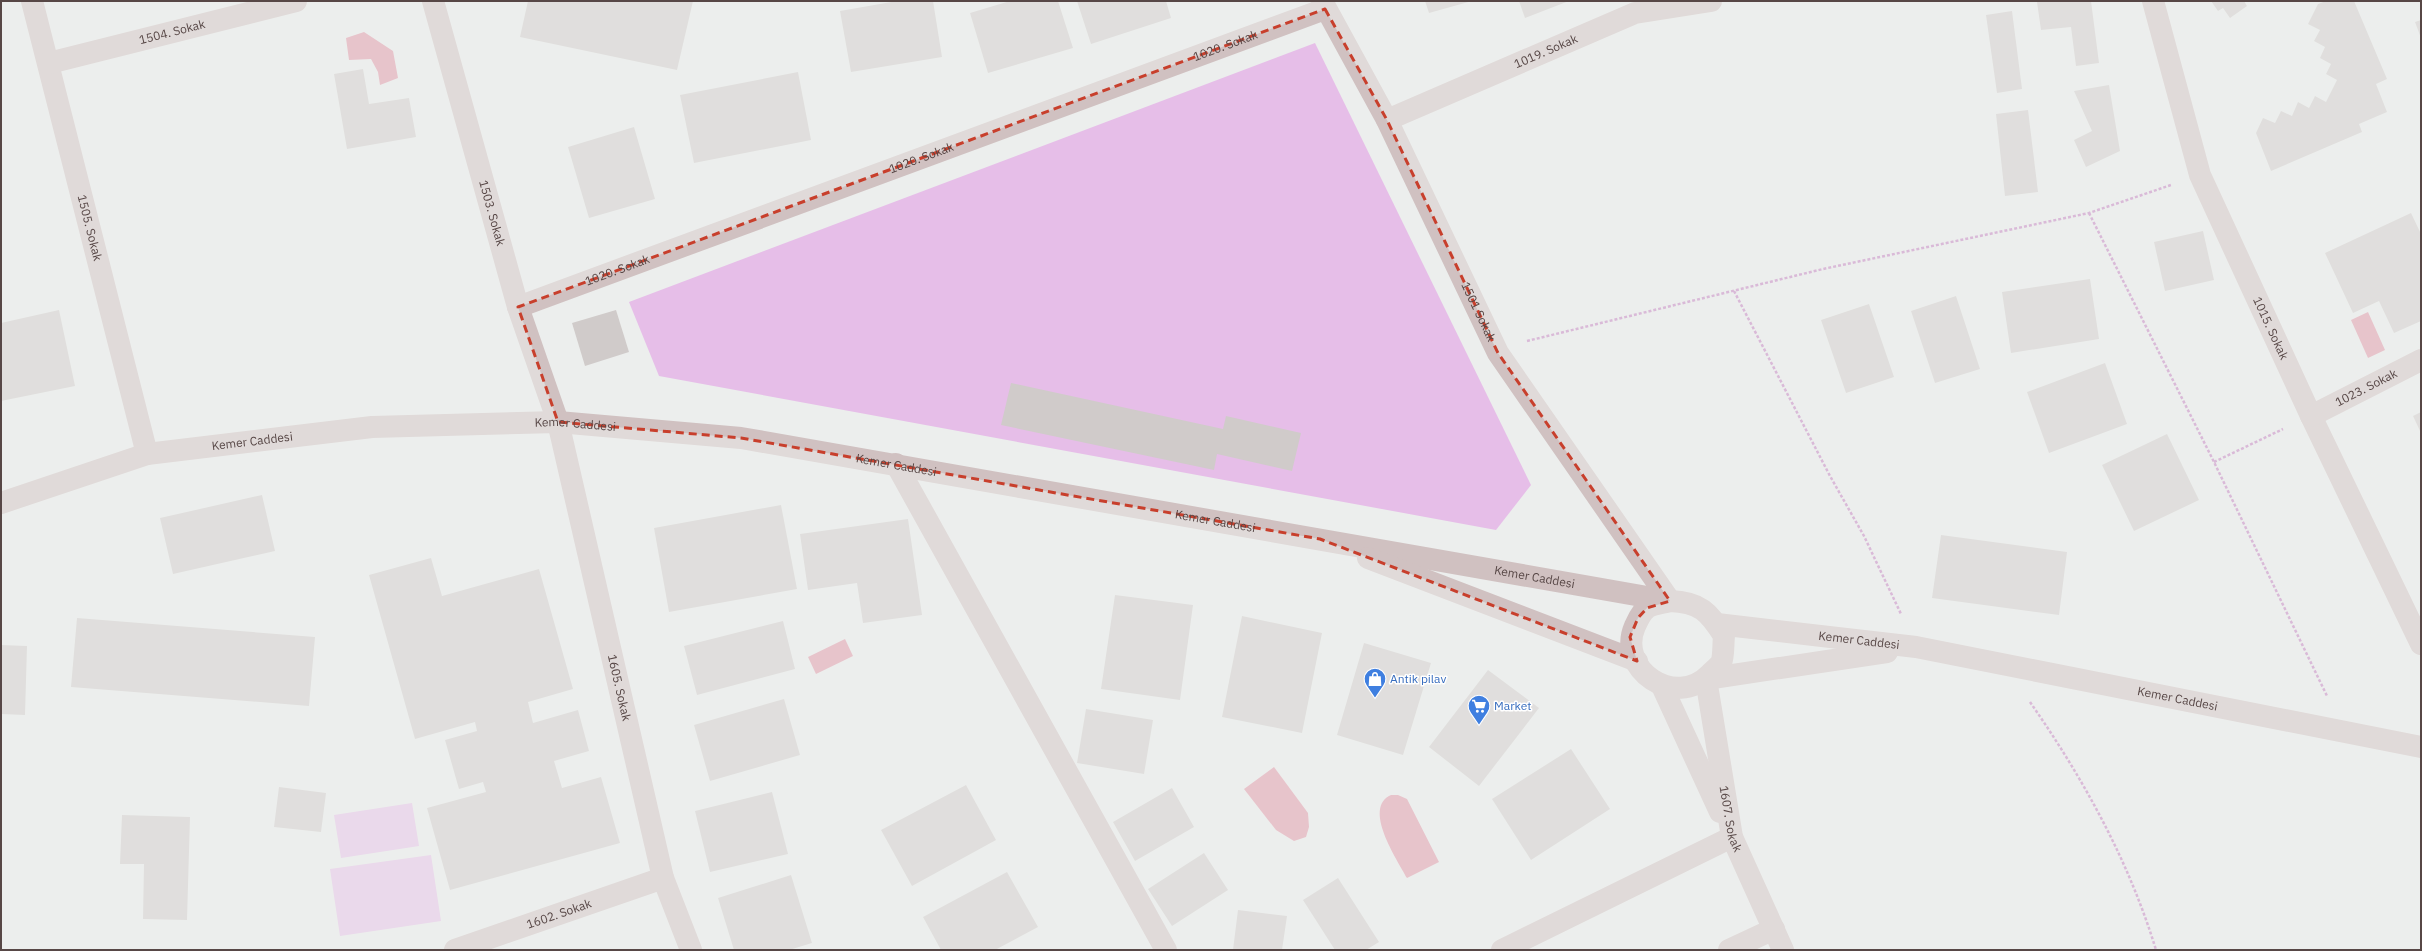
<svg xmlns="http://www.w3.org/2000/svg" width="2422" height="951" font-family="'IBM Plex Sans',sans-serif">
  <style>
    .green { fill: #e6bee8 }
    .water { fill: #e190a3 }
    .building { fill: #d0cbca }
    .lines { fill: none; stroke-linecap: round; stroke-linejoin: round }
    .path { stroke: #c27abe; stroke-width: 2.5; stroke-dasharray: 3 2; stroke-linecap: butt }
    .minor { stroke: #d0c1c1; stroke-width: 22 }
    .marked { fill: none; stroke: #c83f2c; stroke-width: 3; stroke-dasharray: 8 5; stroke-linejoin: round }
    .labels { text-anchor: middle; stroke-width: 3; stroke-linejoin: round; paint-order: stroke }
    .street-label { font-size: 12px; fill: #574746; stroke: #fff }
    .shop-label { font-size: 12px; fill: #366cbe; stroke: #fff; text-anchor: start }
  </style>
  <rect width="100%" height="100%" fill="#eceeed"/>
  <!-- green -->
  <g class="green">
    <path d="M1315,43L1531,485L1496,530L659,376L629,302Z"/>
    <path d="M412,803L419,846L341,858L334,815Z"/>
    <path d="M431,855L441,921L340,936L330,869Z"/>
  </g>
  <!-- water -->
  <g class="water">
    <path d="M364,32L393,51L398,78L380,85L378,72L371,59L349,60L346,38Z"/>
    <path d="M2368,312L2385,350L2368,358L2351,320Z"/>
    <path d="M845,639L853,656L816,674L808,657Z"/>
    <path d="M1274,767L1308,813L1309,827L1306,837L1294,841L1276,830L1244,789Z"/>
    <path d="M1391,795H1398L1407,799L1439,862L1407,878C1397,859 1362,808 1391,795Z"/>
  </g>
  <!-- building -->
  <g class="building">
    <path d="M528,1H693L677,70L520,37Z"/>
    <path d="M897,1H933L942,57L851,72L840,11Z"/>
    <path d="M1010,1H1058L1073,48L988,73L970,13Z"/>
    <path d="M1077,1H1166L1171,18L1091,44Z"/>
    <path d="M1425,1H1472L1429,13Z"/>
    <path d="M1519,1H1569L1525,18Z"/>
    <path d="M2046,1H2091L2099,63L2076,66L2071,27L2041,30L2037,2Z"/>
    <path d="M2211,1H2244L2247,6L2230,18L2223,8L2218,11Z"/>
    <path d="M2326,1H2354L2387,79L2376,84L2387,112L2359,124L2362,132L2271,171L2256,133L2263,118L2275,123L2281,111L2292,116L2298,102L2309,108L2315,96L2326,102L2337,80L2326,74L2331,64L2320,58L2325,47L2314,41L2320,30L2308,24L2318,4Z"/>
    <path d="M2012,11L2022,89L1997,93L1986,15Z"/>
    <path d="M2421,20V38L2415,22Z"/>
    <path d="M363,69L369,104L409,98L416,137L347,149L334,74Z"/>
    <path d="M798,72L811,140L694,163L680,95Z"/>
    <path d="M2109,85L2120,151L2086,167L2074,140L2092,131L2074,91Z"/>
    <path d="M2028,110L2038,192L2005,196L1996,114Z"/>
    <path d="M634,127L655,199L589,218L568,147Z"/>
    <path d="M2411,213L2421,234V321L2394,333L2379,301L2353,313L2325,253Z"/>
    <path d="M2203,231L2214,280L2165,291L2154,242Z"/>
    <path d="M2090,279L2099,339L2011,353L2002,292Z"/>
    <path d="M1956,296L1980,369L1935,383L1911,311Z"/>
    <path d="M1869,304L1894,377L1846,393L1821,320Z"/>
    <path d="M59,310L75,386L1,401V323Z"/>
    <path d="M616,310L629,352L585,366L572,323Z"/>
    <path d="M2105,363L2127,424L2049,453L2027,392Z"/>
    <path d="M1011,383L1223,429L1226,416L1301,433L1292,471L1217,454L1214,470L1001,425Z"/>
    <path d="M2421,412V433L2413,416Z"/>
    <path d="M2167,434L2199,500L2134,531L2102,465Z"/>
    <path d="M262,495L275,551L173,574L160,518Z"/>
    <path d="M781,505L797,589L669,612L654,528Z"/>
    <path d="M908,519L922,615L863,623L857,583L808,590L800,534Z"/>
    <path d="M1941,535L2067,552L2059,615L1932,598Z"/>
    <path d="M431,558L442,596L539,569L573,689L528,702L533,723L578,710L589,751L554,761L562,788L601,777L620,843L450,890L427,808L486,792L483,782L459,789L445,740L477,731L475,722L415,739L369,575Z"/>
    <path d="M1115,595L1193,605L1180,700L1101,689Z"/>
    <path d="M1242,616L1322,633L1302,733L1222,717Z"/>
    <path d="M77,618L315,637L309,706L71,687Z"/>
    <path d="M783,621L795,669L697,695L684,646Z"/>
    <path d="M1364,643L1431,663L1403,755L1337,735Z"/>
    <path d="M1,645L27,646L25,715L1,714Z"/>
    <path d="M1488,670L1539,708L1479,786L1429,747Z"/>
    <path d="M784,699L800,755L710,781L694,725Z"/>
    <path d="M1086,709L1153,720L1144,774L1077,763Z"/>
    <path d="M1571,749L1610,809L1531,860L1492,799Z"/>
    <path d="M966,785L996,840L912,886L881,830Z"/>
    <path d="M279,787L326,793L321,832L274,827Z"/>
    <path d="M1172,788L1194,827L1135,861L1113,822Z"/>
    <path d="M772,792L788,854L710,872L695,811Z"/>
    <path d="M122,815L190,817L187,920L143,919L144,864H120Z"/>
    <path d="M1204,853L1228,890L1172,926L1148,889Z"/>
    <path d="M1007,872L1038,927L995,950H941L923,917Z"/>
    <path d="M791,875L812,943L789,950H734L718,898Z"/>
    <path d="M1338,878L1379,942L1366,950H1335L1303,900Z"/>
    <path d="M1238,910L1287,916L1282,950H1233Z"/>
  </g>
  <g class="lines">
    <!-- path -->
    <g class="path">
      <path d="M2089,213L2214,462L2327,696"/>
      <path d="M1734,291L1830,476L1864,536L1901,614"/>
      <path d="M1527,341L1823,269L2089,213L2171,185"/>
      <path d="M2214,462L2283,429"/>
      <path d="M2030,702C2083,778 2129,861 2156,950"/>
    </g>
    <!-- minor -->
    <g class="minor">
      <path id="s1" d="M32,1L147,454"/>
      <path id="s2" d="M433,1L518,307L558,422L663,878L691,950"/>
      <path id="s3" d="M1322,1L1387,120L1498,353L1670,601"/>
      <path id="s4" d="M2153,1L2200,175L2311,416L2421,644"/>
      <path id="s5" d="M49,63L296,1"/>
      <path id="s6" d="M1387,120L1635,13L1711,1"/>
      <path id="s7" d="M518,307L1325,9"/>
      <path id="s8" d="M2311,416L2421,360"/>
      <path d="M896,464L1166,950"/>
      <path id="s9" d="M1,503L147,454L372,427L558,422L741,438L1670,601C1700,602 1709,612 1724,636C1723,644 1724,657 1721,663C1718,667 1713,671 1710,674C1675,710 1616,669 1635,626C1638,620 1641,612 1647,608C1652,604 1664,603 1670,601"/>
      <path d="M1368,558L1637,661"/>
      <path id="s10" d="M1717,624L1916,647L2421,747"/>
      <path id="s11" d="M1706,679L1732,837L1783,950"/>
      <path d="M1706,679L1887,652"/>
      <path d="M1662,686L1720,812"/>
      <path id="s12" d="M455,950L663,878"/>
      <path d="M1502,950L1732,837"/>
      <path d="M1729,950L1774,929"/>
    </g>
  </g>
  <!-- marked area -->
  <path d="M0 0H2422V951H0ZM1325,9L1387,120L1498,353L1670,601L1647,608L1638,618L1630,637L1637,661L1320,539L741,438L558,422L518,307Z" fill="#eceeed" fill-opacity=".55" fill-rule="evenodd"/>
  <path class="marked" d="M1325,9L1387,120L1498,353L1670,601L1647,608L1638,618L1630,637L1637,661L1320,539L741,438L558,422L518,307Z"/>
  <!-- icons -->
  <defs>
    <g id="shop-pin" transform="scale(1.15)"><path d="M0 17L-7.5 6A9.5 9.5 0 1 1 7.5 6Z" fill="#3f7fe0" stroke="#fff"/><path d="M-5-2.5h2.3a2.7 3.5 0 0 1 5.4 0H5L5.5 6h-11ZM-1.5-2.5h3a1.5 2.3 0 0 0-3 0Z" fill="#fff"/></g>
    <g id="supermarket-pin" transform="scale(1.15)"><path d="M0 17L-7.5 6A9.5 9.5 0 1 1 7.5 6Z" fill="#3f7fe0" stroke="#fff"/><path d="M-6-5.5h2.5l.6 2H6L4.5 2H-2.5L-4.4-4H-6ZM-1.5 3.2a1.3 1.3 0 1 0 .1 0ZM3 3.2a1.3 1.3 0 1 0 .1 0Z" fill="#fff"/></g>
  </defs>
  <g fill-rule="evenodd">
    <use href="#shop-pin" x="1375" y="679"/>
    <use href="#supermarket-pin" x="1479" y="706"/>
  </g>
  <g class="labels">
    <!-- street labels -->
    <g class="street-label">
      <text dy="4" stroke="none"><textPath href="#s5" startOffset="127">1504. Sokak</textPath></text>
      <text dy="4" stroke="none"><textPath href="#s7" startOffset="754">1020. Sokak</textPath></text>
      <text dy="4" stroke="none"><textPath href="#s6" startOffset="173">1019. Sokak</textPath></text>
      <text dy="4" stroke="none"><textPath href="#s7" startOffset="430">1020. Sokak</textPath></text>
      <text dy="4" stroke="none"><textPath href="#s2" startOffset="220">1503. Sokak</textPath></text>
      <text dy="4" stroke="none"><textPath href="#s1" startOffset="234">1505. Sokak</textPath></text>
      <text dy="4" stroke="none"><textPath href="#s7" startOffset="106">1020. Sokak</textPath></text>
      <text dy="4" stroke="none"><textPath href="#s3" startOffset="348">1501 Sokak</textPath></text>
      <text dy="4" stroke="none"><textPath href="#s4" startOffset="349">1015. Sokak</textPath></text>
      <text dy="4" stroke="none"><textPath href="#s8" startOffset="62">1023. Sokak</textPath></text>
      <text dy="4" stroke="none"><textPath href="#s9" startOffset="584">Kemer Caddesi</textPath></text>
      <text dy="4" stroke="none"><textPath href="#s9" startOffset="260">Kemer Caddesi</textPath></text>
      <text dy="4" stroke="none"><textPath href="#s9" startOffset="908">Kemer Caddesi</textPath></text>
      <text dy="4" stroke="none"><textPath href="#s9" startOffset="1232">Kemer Caddesi</textPath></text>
      <text dy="4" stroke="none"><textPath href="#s9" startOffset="1556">Kemer Caddesi</textPath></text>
      <text dy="4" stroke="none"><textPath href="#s10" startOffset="143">Kemer Caddesi</textPath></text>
      <text dy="4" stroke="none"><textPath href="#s2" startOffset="712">1605. Sokak</textPath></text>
      <text dy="4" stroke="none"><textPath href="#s10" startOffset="467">Kemer Caddesi</textPath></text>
      <text dy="4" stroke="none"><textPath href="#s11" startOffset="142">1607. Sokak</textPath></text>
      <text dy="4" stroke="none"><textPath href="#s12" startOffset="110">1602. Sokak</textPath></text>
    </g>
    <!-- shop labels -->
    <g class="shop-label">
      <text x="1390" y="683">Antik pilav</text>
      <text x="1494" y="710">Market</text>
    </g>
  </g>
  <!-- border -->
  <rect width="2422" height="951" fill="none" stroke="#574746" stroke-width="4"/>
</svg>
